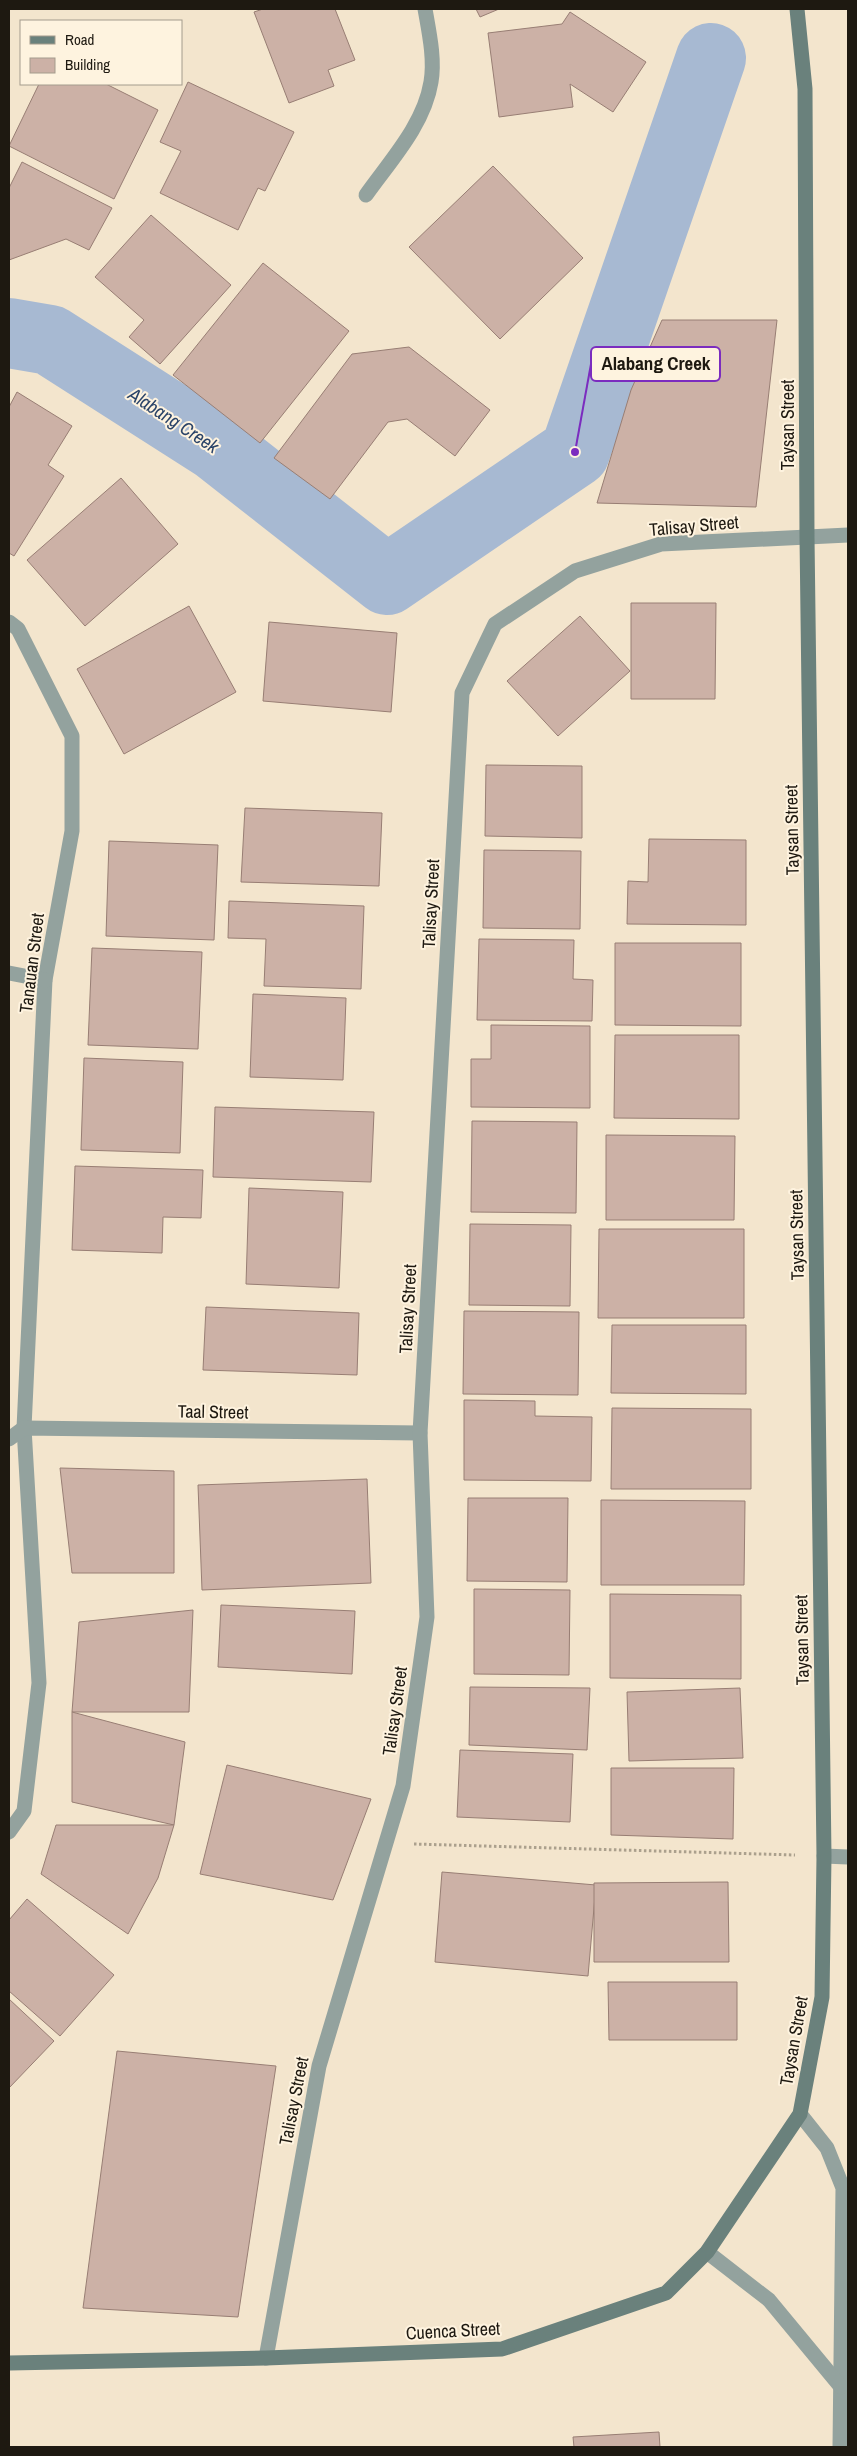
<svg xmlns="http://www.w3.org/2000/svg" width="857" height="2456" font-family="'Archivo Narrow',sans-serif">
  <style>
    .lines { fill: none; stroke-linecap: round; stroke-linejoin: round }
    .river { stroke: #a7b9d2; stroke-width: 70 }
    .building { fill: #ccb1a6; stroke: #987e74 }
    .path { stroke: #aba08d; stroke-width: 3; stroke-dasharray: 2.5 2.5; stroke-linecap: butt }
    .street { stroke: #93a29e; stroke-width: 15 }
    .secondary { stroke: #6a817c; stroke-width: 15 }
    .labels { text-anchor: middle; stroke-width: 4; stroke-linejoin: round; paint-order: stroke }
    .street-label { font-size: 18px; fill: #1e1911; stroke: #fef3df }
    .water-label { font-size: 19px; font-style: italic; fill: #2b4469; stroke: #fef3df }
    .leader { fill: none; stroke: #7b2cbf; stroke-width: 2 }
    .callout-dot { fill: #7b2cbf; stroke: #fef3df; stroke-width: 2 }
    .callout { fill: #fef3df; stroke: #7b2cbf; stroke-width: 2 }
    .callout-label { font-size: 19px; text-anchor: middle; font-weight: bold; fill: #1e1911 }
  </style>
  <rect width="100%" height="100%" fill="#f3e5cd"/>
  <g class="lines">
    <!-- river -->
    <path class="river" d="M9,333L50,340L216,446L387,580L575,452L711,58"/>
  </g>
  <!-- building -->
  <g class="building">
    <path d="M263,9H335L355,60L328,70L334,86L289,103L254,12Z"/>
    <path d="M476,9H499L480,17Z"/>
    <path d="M570,12L646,62L613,112L570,84L573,107L499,117L488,33L562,24Z"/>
    <path d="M188,82L294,132L265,191L258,188L238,230L160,193L181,151L160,142Z"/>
    <path d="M39,84H106L158,110L114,199L9,146Z"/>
    <path d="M22,162L112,208L89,250L66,239L9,260V188Z"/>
    <path d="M493,166L583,258L500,339L409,247Z"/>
    <path d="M151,215L231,285L160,364L129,337L144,320L95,277Z"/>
    <path d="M263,263L349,331L260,443L173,375Z"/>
    <path d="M662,320H777L756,507L597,503L631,390Z"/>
    <path d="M409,347L490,410L455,456L407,419L388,422L330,499L274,458L352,354Z"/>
    <path d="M17,392L72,426L48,465L64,476L14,556L9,553V407Z"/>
    <path d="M121,478L178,544L85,626L27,560Z"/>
    <path d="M631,603H716L715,699H631Z"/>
    <path d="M189,606L236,692L124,754L77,669Z"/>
    <path d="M580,616L630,671L558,736L507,681Z"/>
    <path d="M269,622L397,633L391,712L263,701Z"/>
    <path d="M486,765L582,766V838L485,836Z"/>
    <path d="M245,808L382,813L379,886L241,882Z"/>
    <path d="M649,839L746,840V925L627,924L628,881L648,882Z"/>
    <path d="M109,841L218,845L214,940L106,936Z"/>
    <path d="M484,850L581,851L580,929L483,928Z"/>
    <path d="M229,901L364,906L361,989L264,986L266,939L228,938Z"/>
    <path d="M479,939L574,940L573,979L593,980L592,1021L477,1020Z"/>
    <path d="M615,943H741V1026L615,1025Z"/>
    <path d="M92,948L202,952L198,1049L88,1045Z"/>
    <path d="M253,994L346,998L343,1080L250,1077Z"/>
    <path d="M491,1025L590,1026V1108L471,1107V1059H491Z"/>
    <path d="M615,1035H739V1119L614,1118Z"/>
    <path d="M84,1058L183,1062L180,1153L81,1150Z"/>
    <path d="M215,1107L374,1112L371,1182L213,1177Z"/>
    <path d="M472,1121L577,1122L576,1213L471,1212Z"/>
    <path d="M606,1135L735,1136L734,1220H606Z"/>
    <path d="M75,1166L203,1170L201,1218L163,1217L162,1253L72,1250Z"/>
    <path d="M249,1188L343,1192L339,1288L246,1284Z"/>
    <path d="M470,1224L571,1225L570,1306L469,1305Z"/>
    <path d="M599,1229H744V1318H598Z"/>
    <path d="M206,1307L359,1313L357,1375L203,1370Z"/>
    <path d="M464,1311L579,1312L578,1395L463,1394Z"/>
    <path d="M612,1325H746V1394L611,1393Z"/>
    <path d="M464,1400L535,1401V1416L592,1417L591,1481L464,1480Z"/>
    <path d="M612,1408L751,1409V1489H611Z"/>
    <path d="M60,1468L174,1471V1573H72Z"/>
    <path d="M367,1479L371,1583L202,1590L198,1485Z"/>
    <path d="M468,1498H568L567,1582L467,1581Z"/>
    <path d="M601,1500L745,1501L744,1585H601Z"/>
    <path d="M474,1589L570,1590L569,1675L474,1674Z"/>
    <path d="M610,1594L741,1595V1679L610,1678Z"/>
    <path d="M221,1605L355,1611L352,1674L218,1667Z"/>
    <path d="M193,1610L189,1712H72L79,1622Z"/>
    <path d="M470,1687L590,1688L587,1750L469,1745Z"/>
    <path d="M740,1688L743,1758L629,1761L627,1692Z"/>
    <path d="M72,1712L185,1742L174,1825L72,1802Z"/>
    <path d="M460,1750L573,1754L570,1822L457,1817Z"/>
    <path d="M227,1765L371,1799L333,1900L200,1874Z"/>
    <path d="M611,1768H734L733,1839L611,1835Z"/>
    <path d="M56,1825H174L158,1878L128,1934L41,1874Z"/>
    <path d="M442,1872L596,1885L588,1976L435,1962Z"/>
    <path d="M728,1882L729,1962H594V1883Z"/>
    <path d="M27,1899L114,1975L60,2036L9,1991V1920Z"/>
    <path d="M608,1982H737V2040H609Z"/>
    <path d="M9,1999L54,2041L9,2088Z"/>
    <path d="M117,2051L276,2066L238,2317L83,2308Z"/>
    <path d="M659,2432L660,2447H574L573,2437Z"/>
  </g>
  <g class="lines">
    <!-- path -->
    <path class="path" d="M414,1844L795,1855"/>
    <!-- street -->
    <g class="street">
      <path d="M366,195C390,161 424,125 431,82C435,59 429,32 425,9"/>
      <path d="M9,622L18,629L72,736V831L45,980L24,1428L39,1683L24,1811L9,1832"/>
      <path d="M9,973L45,980"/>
      <path d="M9,1439L24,1428L420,1433"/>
      <path d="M824,1856L848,1857"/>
      <path d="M800,2114L827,2148L843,2188L840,2447"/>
      <path d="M707,2252L769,2300L841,2387"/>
      <path d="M266,2358L319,2066L403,1786L427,1617L420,1433L462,693L495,624L575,571L661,544L848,535"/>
    </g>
    <!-- secondary -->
    <path class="secondary" d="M9,2363L266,2358L502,2349L666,2293L707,2252L800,2114L822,1997L824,1856L807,537L805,89L797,9"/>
  </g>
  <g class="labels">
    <!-- street labels -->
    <g class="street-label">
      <text transform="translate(788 425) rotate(-90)" y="6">Taysan Street</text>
      <text transform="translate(694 526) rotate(-5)" y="6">Talisay Street</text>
      <text transform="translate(792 830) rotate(-91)" y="6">Taysan Street</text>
      <text transform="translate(431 904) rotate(-87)" y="6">Talisay Street</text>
      <text transform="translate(32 963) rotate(-83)" y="6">Tanauan Street</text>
      <text transform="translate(797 1235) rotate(-91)" y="6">Taysan Street</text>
      <text transform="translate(408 1309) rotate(-87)" y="6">Talisay Street</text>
      <text transform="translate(213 1412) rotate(1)" y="6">Taal Street</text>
      <text transform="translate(802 1640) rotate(-91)" y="6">Taysan Street</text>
      <text transform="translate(395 1711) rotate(-82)" y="6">Talisay Street</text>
      <text transform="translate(794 2041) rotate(-80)" y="6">Taysan Street</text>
      <text transform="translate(294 2101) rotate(-79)" y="6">Talisay Street</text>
      <text transform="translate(453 2331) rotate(-3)" y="6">Cuenca Street</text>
    </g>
    <!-- water labels -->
    <g class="water-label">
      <text transform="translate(174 420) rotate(33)" y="7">Alabang Creek</text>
    </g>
  </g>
  <!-- callouts -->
  <path class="leader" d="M575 452L591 364"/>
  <circle class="callout-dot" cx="575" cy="452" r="5"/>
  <rect class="callout" x="591" y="347" width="129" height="34" rx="5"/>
  <g class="callout-label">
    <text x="656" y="370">Alabang Creek</text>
  </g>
  <!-- border -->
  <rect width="857" height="2456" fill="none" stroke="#1e1911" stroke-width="20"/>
  <!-- legend -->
  <rect x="20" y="20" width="162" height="65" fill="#fef3df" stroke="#a49c8d"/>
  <rect x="30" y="36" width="25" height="8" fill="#6a817c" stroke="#a49c8d"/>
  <text x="65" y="45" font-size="15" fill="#1e1911">Road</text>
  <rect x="30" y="58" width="25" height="15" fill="#ccb1a6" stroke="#a49c8d"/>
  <text x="65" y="70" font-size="15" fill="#1e1911">Building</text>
</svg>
